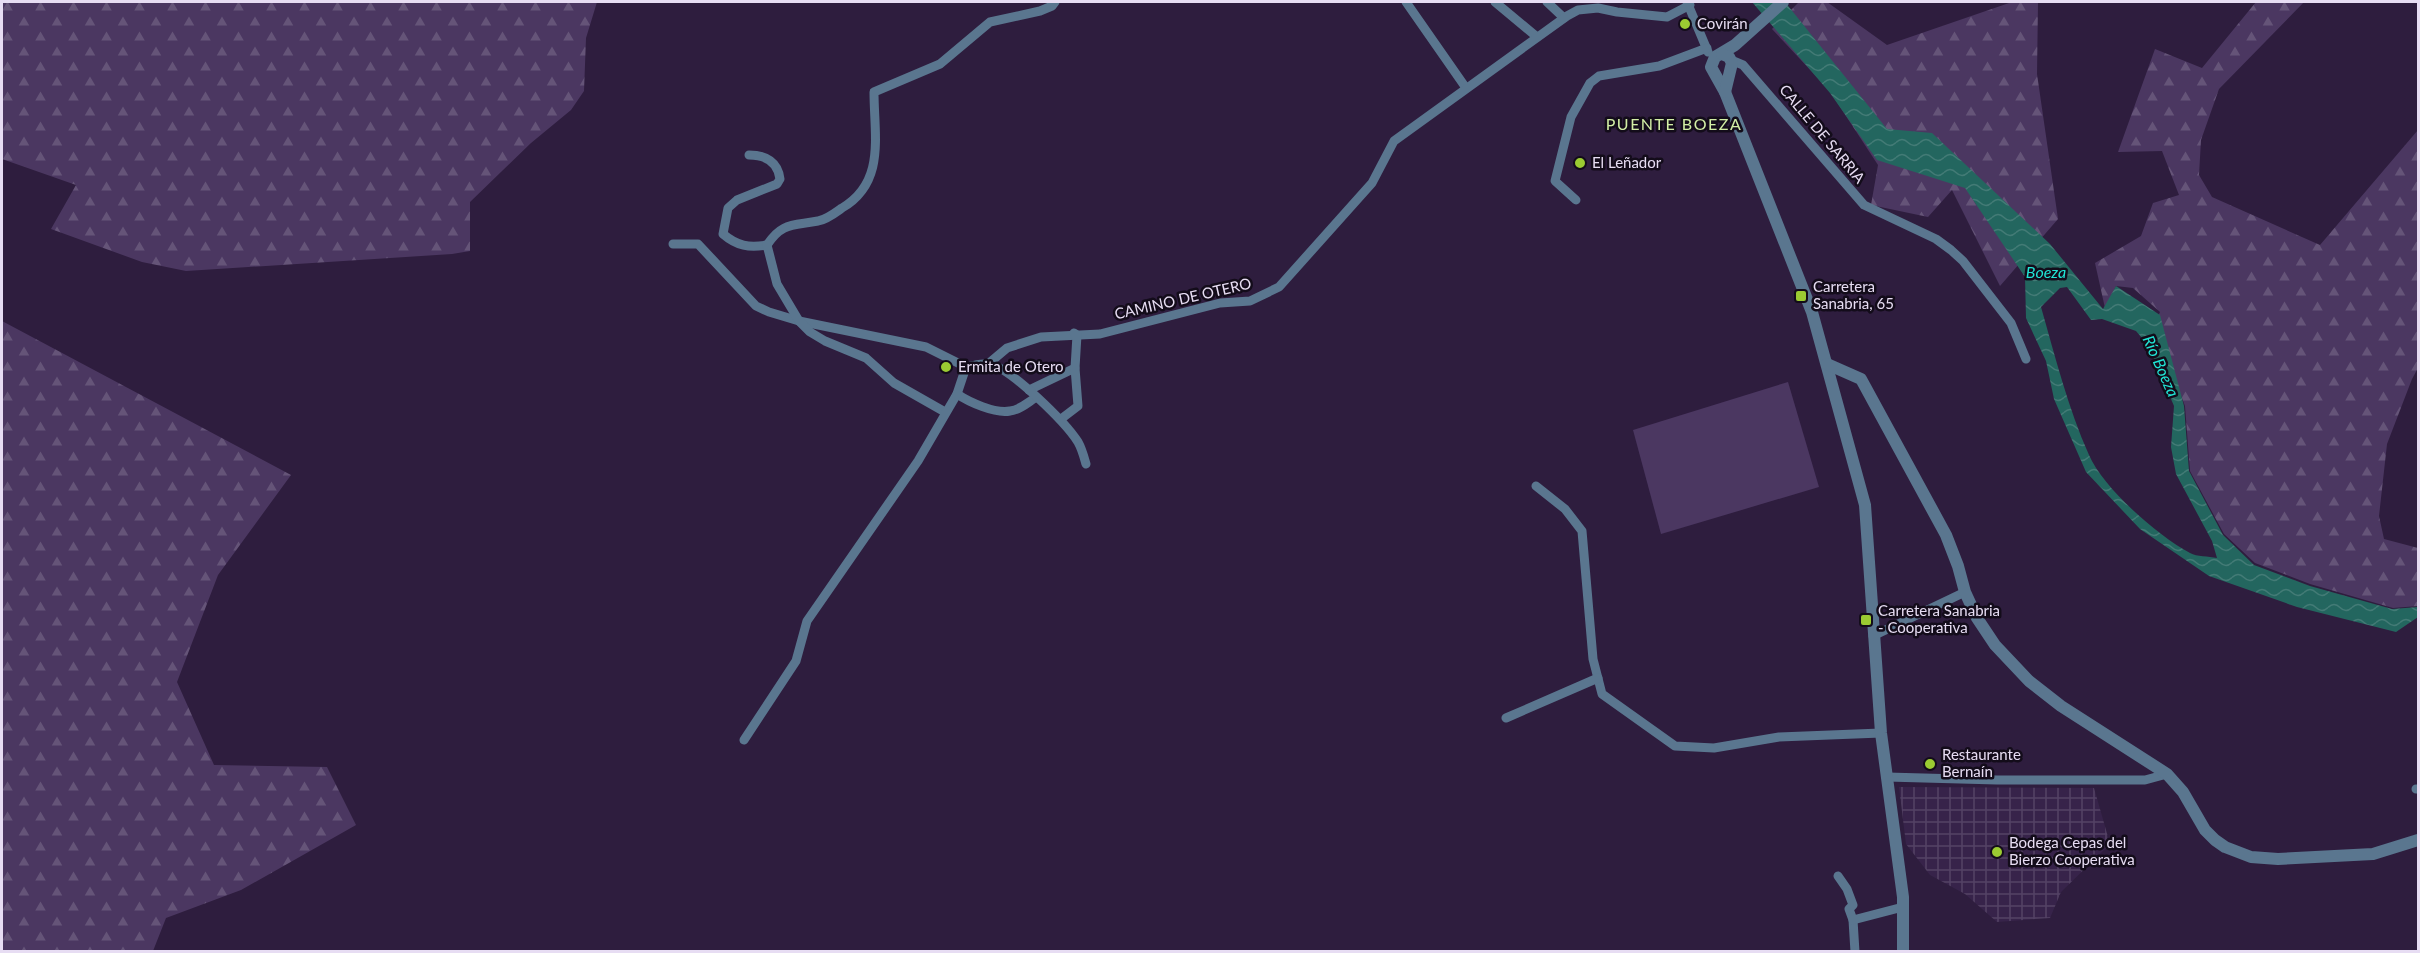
<svg xmlns="http://www.w3.org/2000/svg" width="2420" height="953" font-family="Lato,sans-serif">
  <style>
    .industrial { fill: url(#industrial-grid) }
    .forest { fill: url(#forest-firs) }
    .pitch { fill: #4b3761 }
    .water { fill: url(#water-waves); fill-rule: evenodd }
    .lines { fill: none; stroke-linecap: round; stroke-linejoin: round }
    .minor { stroke: #5a768f; stroke-width: 9 }
    .tertiary { stroke: #5a768f; stroke-width: 12 }
    .poi-dot { fill: #9bcb32; stroke: #130c1a; stroke-width: 2 }
    .labels { text-anchor: middle; stroke-width: 5; stroke-linejoin: round; paint-order: stroke }
    .poi-label { font-size: 15px; fill: #e7ddf3; stroke: #130c1a; text-anchor: start }
    .street-label { font-size: 15px; fill: #e7ddf3; stroke: #130c1a }
    .neighbourhood-label { font-size: 16px; letter-spacing: 1.5px; fill: #d3efa6; stroke: #130c1a }
    .water-label { font-size: 16px; font-style: italic; fill: #20e5d5; stroke: #130c1a }
  </style>
  <defs>
    <pattern id="industrial-grid" width="8" height="8" patternUnits="userSpaceOnUse" patternTransform="scale(1.5)"><rect width="8" height="8" fill="#37234a"/><path d="M0 4h8M4 0v8" fill="none" stroke="#544265"/></pattern>
    <pattern id="forest-firs" width="22" height="20" patternUnits="userSpaceOnUse" patternTransform="scale(1.5)"><rect width="22" height="20" fill="#4b3761"/><path d="M5 1l3.5 6h-7zM16 11l3.5 6h-7z" fill="#655478"/></pattern>
    <pattern id="water-waves" width="16" height="10" patternUnits="userSpaceOnUse" patternTransform="scale(1.5)"><rect width="16" height="10" fill="#23665f"/><path d="M0 5q4-4 8 0t8 0" fill="none" stroke="#437b76"/></pattern>
  </defs>
  <rect width="100%" height="100%" fill="#2e1d3e"/>
  <!-- industrial -->
  <path class="industrial" d="M1899,787L2094,788L2110,844L2061,892L2050,918L1997,922L1965,894L1930,875L1906,844Z"/>
  <!-- forest -->
  <g class="forest">
    <path d="M2,2H597L586,38L584,91L571,110L531,143L470,202V251L452,254L186,271L142,262L51,229L76,185L2,159Z"/>
    <path d="M1799,2H1827L1887,45L2012,2H2038L2037,74L2058,219L2000,286L1952,190L1928,217L1871,205L1878,165L1829,90L1772,29Z"/>
    <path d="M2256,2H2304L2219,89L2201,140L2199,175L2212,197L2320,245L2418,130V368L2412,379L2387,444L2379,516L2384,539L2418,548V606L2393,608L2310,584L2255,563L2224,534L2190,471L2185,406L2154,325L2160,312L2133,288L2116,286L2105,308L2095,263L2141,236L2153,203L2179,195L2162,151L2118,152L2155,49L2202,68Z"/>
    <path d="M2,321L291,475L218,575L177,682L214,765L327,767L356,825L241,890L166,918L153,951H2Z"/>
  </g>
  <!-- pitch -->
  <path class="pitch" d="M1788,382L1819,487L1661,534L1633,430Z"/>
  <!-- water -->
  <path class="water" d="M1752,2H1785L1887,129L1932,133L2050,244L2103,309L2116,286L2160,315L2184,406L2189,471L2223,535L2254,565L2310,586L2392,609L2418,607V617L2396,632L2297,607L2209,576L2140,529L2086,472L2054,399L2046,361L2026,318L2025,277L1965,188L1877,160L1830,93ZM2067,287L2091,320L2102,319L2136,331L2148,345L2174,406L2171,447L2176,474L2212,541L2217,558C2208,556 2197,557 2190,553C2158,536 2103,488 2089,455C2068,408 2055,356 2041,307L2060,288Z"/>
  <g class="lines">
    <!-- minor -->
    <g class="minor">
      <path d="M1406,2L1466,88"/>
      <path d="M1495,2L1537,37"/>
      <path d="M1547,2L1564,18"/>
      <path d="M1687,2L1708,52"/>
      <path d="M1731,60L1743,65L1864,205L1936,239L1951,250L1963,261L2011,323L2026,359"/>
      <path d="M749,155C766,155 778,162 780,179L777,184L737,200L728,208L723,234C737,246 749,248 767,245"/>
      <path d="M1576,200L1555,181L1571,117L1590,83L1599,76L1659,66L1707,48"/>
      <path d="M673,244H698L756,306L769,312L799,321L926,347L966,367"/>
      <path d="M988,364L1007,348L1041,337L1100,334L1220,303L1250,301L1279,287L1372,183L1394,141L1567,16L1578,10L1598,8L1617,12L1667,17L1690,5"/>
      <path d="M1029,390L1075,368"/>
      <path d="M957,394C969,402 995,414 1010,411C1020,410 1027,403 1035,398"/>
      <path d="M945,412L894,383L866,358L825,341L810,332L799,321L777,284L767,245C782,222 793,226 818,221C826,220 835,213 842,208C886,182 874,136 874,92L940,64L990,22L1040,11L1052,6L1055,2"/>
      <path d="M1061,419L1078,406L1075,368L1077,335L1074,333"/>
      <path d="M1536,486L1565,509L1582,531L1593,659L1602,694L1675,746L1714,748L1779,737L1881,733"/>
      <path d="M1873,636L1965,592"/>
      <path d="M1506,718L1598,678"/>
      <path d="M744,740L796,661L807,621L918,461L957,394L966,367C973,366 982,363 989,364C1010,367 1066,423 1078,442C1082,449 1084,457 1086,464"/>
      <path d="M1887,777L1997,780H2145L2167,774"/>
      <path d="M2416,789H2418"/>
      <path d="M1838,876L1847,889L1853,905L1849,909L1853,920L1855,952"/>
      <path d="M1853,920L1903,907"/>
    </g>
    <!-- tertiary -->
    <g class="tertiary">
      <path d="M1783,2L1735,45L1715,57L1711,67L1725,92L1812,312L1865,505L1881,733L1903,897V952"/>
      <path d="M1722,54L1729,57L1732,63L1725,92"/>
      <path d="M1827,364L1861,379L1946,535L1958,566L1965,592L1977,618L1995,645L2029,681L2061,706L2167,774L2183,792L2205,830L2215,840L2225,847L2251,857L2278,859L2373,854L2418,840"/>
    </g>
  </g>
  <!-- markers -->
  <g class="poi-dot">
    <circle cx="1685" cy="24" r="6"/>
    <circle cx="1580" cy="163" r="6"/>
    <rect x="1795" y="290" width="12" height="12" rx="3"/>
    <circle cx="946" cy="367" r="6"/>
    <rect x="1860" y="614" width="12" height="12" rx="3"/>
    <circle cx="1930" cy="764" r="6"/>
    <circle cx="1997" cy="852" r="6"/>
  </g>
  <g class="labels">
    <!-- poi labels -->
    <g class="poi-label">
      <text x="1697" y="29">Covirán</text>
      <text x="1592" y="168">El Leñador</text>
      <text x="1813" y="292">Carretera<tspan x="1813" dy="17">Sanabria, 65</tspan></text>
      <text x="958" y="372">Ermita de Otero</text>
      <text x="1878" y="616">Carretera Sanabria<tspan x="1878" dy="17">- Cooperativa</tspan></text>
      <text x="1942" y="760">Restaurante<tspan x="1942" dy="17">Bernaín</tspan></text>
      <text x="2009" y="848">Bodega Cepas del<tspan x="2009" dy="17">Bierzo Cooperativa</tspan></text>
    </g>
    <!-- street labels -->
    <g class="street-label">
      <text transform="translate(1822 134) rotate(50)" y="5">CALLE DE SARRIA</text>
      <text transform="translate(1183 299) rotate(-13)" y="5">CAMINO DE OTERO</text>
    </g>
    <!-- neighbourhood labels -->
    <g class="neighbourhood-label">
      <text x="1674" y="130">PUENTE BOEZA</text>
    </g>
    <!-- water labels -->
    <g class="water-label">
      <text x="2046" y="278">Boeza</text>
      <text transform="translate(2161 366) rotate(66)" y="6">Río Boeza</text>
    </g>
  </g>
  <!-- border -->
  <rect width="2420" height="953" fill="none" stroke="#e7ddf3" stroke-width="6"/>
</svg>
